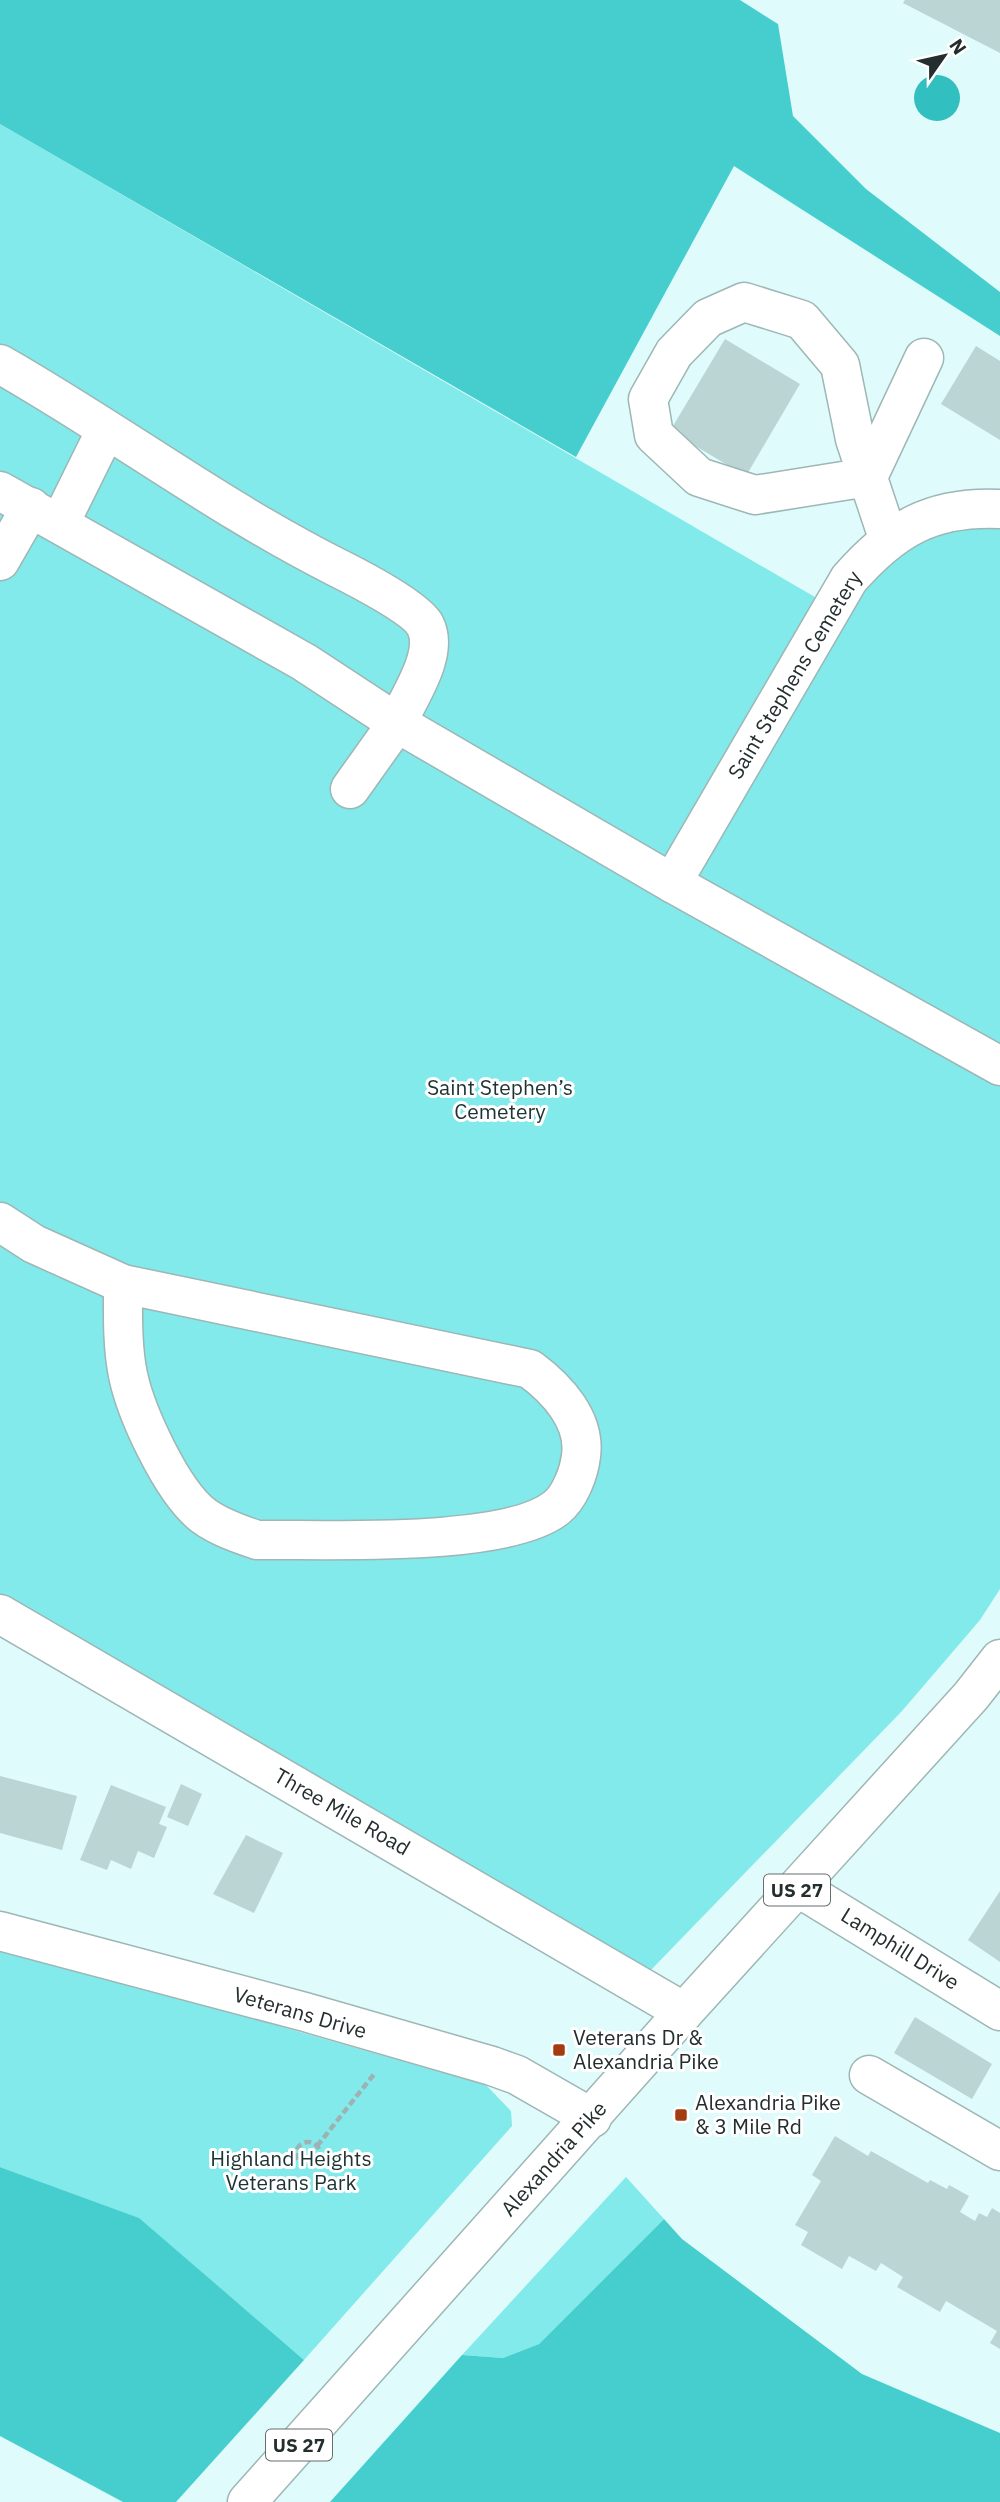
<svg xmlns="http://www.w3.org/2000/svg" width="1000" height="2502" font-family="'IBM Plex Sans',sans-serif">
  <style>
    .green { fill: #82eaea }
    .forest { fill: #46cecf }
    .water { fill: #31bfc0 }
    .building { fill: #bbd5d4 }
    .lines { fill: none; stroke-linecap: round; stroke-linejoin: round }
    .minor-casing { stroke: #9db6b6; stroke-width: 41 }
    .major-casing { stroke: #9db6b6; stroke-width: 41 }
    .path { stroke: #9db2b2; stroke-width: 4.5; stroke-dasharray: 7 3.5; stroke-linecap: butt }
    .minor { stroke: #fff; stroke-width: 38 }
    .major { stroke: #fff; stroke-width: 38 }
    .poi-dot { fill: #a33d11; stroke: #fff; stroke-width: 2.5 }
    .labels { text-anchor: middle; stroke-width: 6; stroke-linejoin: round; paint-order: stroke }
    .shield { fill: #fff; stroke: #666d6d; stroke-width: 2 }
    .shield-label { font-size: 19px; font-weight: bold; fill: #242e2e }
    .street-label { font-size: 21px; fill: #242e2e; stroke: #fff }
    .park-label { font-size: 21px; fill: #1d3433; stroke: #fff }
    .poi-label { font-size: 21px; fill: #242e2e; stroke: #fff; text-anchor: start }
  </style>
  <rect width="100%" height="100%" fill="#e0fbfb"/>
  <!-- green -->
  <g class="green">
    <path d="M0,124L839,611L902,541L1000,522V1589L980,1620L902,1711L649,1972L0,1597Z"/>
    <path d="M0,1947L486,2085L511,2111L512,2126L304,2360L138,2218L0,2167Z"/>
    <path d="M626,2177L664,2219L539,2344L503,2358L462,2355Z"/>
  </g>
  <!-- forest -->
  <g class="forest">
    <path d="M0,0H740L778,24L793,116L866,189L1000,292V336L734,166L576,457L0,124Z"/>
    <path d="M0,2167L139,2218L304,2360L176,2502H123L0,2436Z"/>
    <path d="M664,2219L682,2239L862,2374L1000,2433V2502H330L462,2355L503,2358L539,2344Z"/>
  </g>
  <!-- water -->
  <circle class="water" cx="937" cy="98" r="23"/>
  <!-- building -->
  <g class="building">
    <path d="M905,0H1000V53L903,3Z"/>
    <path d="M725,339L800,384L746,476L670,431Z"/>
    <path d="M976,346L1000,361V440L941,404Z"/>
    <path d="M0,1776L77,1796L62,1850L0,1833Z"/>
    <path d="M181,1784L202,1794L188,1826L167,1817Z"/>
    <path d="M111,1785L166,1807L159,1824L167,1827L154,1858L138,1851L131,1869L111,1860L107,1870L80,1860Z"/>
    <path d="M246,1835L283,1853L254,1913L213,1894Z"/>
    <path d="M1000,1891V1962L968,1940Z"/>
    <path d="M915,2017L992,2064L972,2099L894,2053Z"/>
    <path d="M835,2136L868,2156L871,2151L928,2183L930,2180L947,2189L949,2185L969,2196L960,2212L975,2221L979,2213L987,2217L992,2208L1000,2213V2349L990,2343L997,2331L946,2301L940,2312L897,2287L903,2277L881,2263L876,2271L849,2256L842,2269L801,2245L808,2232L795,2225L821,2181L812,2175Z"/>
  </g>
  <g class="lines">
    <!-- minor casing -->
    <g class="minor-casing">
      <g id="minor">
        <path d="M0,364C114,429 219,508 336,567C356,577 415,607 425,625C440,653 409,697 397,723L304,662L0,491"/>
        <path d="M60,523L106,430"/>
        <path d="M888,538L855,439L840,365L802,320L744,302L708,318L674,353L648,399L654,435L699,477L755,495L868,477L924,358"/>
        <path d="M0,561L31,507"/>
        <path d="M350,789L397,723L672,883L1000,1066"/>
        <path d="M672,883L849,579C893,529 931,506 1000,509"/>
        <path d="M0,1222L34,1244L123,1284"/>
        <path d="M123,1284L530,1369C557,1389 586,1420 581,1456C579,1473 570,1497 556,1508C505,1548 326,1539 257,1540C239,1534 219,1527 204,1516C172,1492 136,1413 128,1375C122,1346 123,1313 123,1284Z"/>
        <path d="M0,1614L684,2012"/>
        <path d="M799,1888L1000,2011"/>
        <path d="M0,1931L305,2012L492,2066L517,2075L592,2118"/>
        <path d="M869,2075L1000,2151"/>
      </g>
    </g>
    <!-- major casing -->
    <g class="major-casing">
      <path id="major" d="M247,2502L684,2012L971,1696L1000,1659"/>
    </g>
    <!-- path -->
    <g class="path">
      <circle cx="308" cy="2154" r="12"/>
      <path d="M317,2146L375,2073"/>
    </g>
    <!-- minor -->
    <use href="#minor" class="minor"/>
    <!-- major -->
    <use href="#major" class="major"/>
  </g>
  <!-- markers -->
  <g class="poi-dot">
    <rect x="552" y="2043" width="14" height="14" rx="3.5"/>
    <rect x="674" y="2108" width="14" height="14" rx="3.5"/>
  </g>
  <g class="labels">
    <!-- shield labels -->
    <g class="shield">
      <rect x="764" y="1874.5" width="66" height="31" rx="5"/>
      <rect x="266" y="2429.5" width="66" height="31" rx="5"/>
    </g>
    <g class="shield-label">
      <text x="797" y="1897">US 27</text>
      <text x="299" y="2452">US 27</text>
    </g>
    <!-- street labels -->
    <g class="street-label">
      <text transform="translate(795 675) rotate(-59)" y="7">Saint Stephens Cemetery</text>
      <text transform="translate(342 1812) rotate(30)" y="7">Three Mile Road</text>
      <text transform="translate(900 1949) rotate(32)" y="7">Lamphill Drive</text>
      <text transform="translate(300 2013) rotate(16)" y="7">Veterans Drive</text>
      <text transform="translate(554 2159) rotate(-48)" y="7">Alexandria Pike</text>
    </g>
    <!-- park labels -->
    <g class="park-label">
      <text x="500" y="1095">Saint Stephen’s<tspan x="500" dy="24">Cemetery</tspan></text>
      <text x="291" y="2166">Highland Heights<tspan x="291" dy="24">Veterans Park</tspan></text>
    </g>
    <!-- poi labels -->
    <g class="poi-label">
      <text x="573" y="2045">Veterans Dr &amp;<tspan x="573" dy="24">Alexandria Pike</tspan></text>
      <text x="695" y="2110">Alexandria Pike<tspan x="695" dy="24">&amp; 3 Mile Rd</tspan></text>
    </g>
  </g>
  <!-- north arrow -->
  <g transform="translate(944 56) rotate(56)" stroke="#ffffff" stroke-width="5" paint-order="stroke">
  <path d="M0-5L12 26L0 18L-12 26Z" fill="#242e2e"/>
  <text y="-10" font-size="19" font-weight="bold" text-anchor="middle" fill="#242e2e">N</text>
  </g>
</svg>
